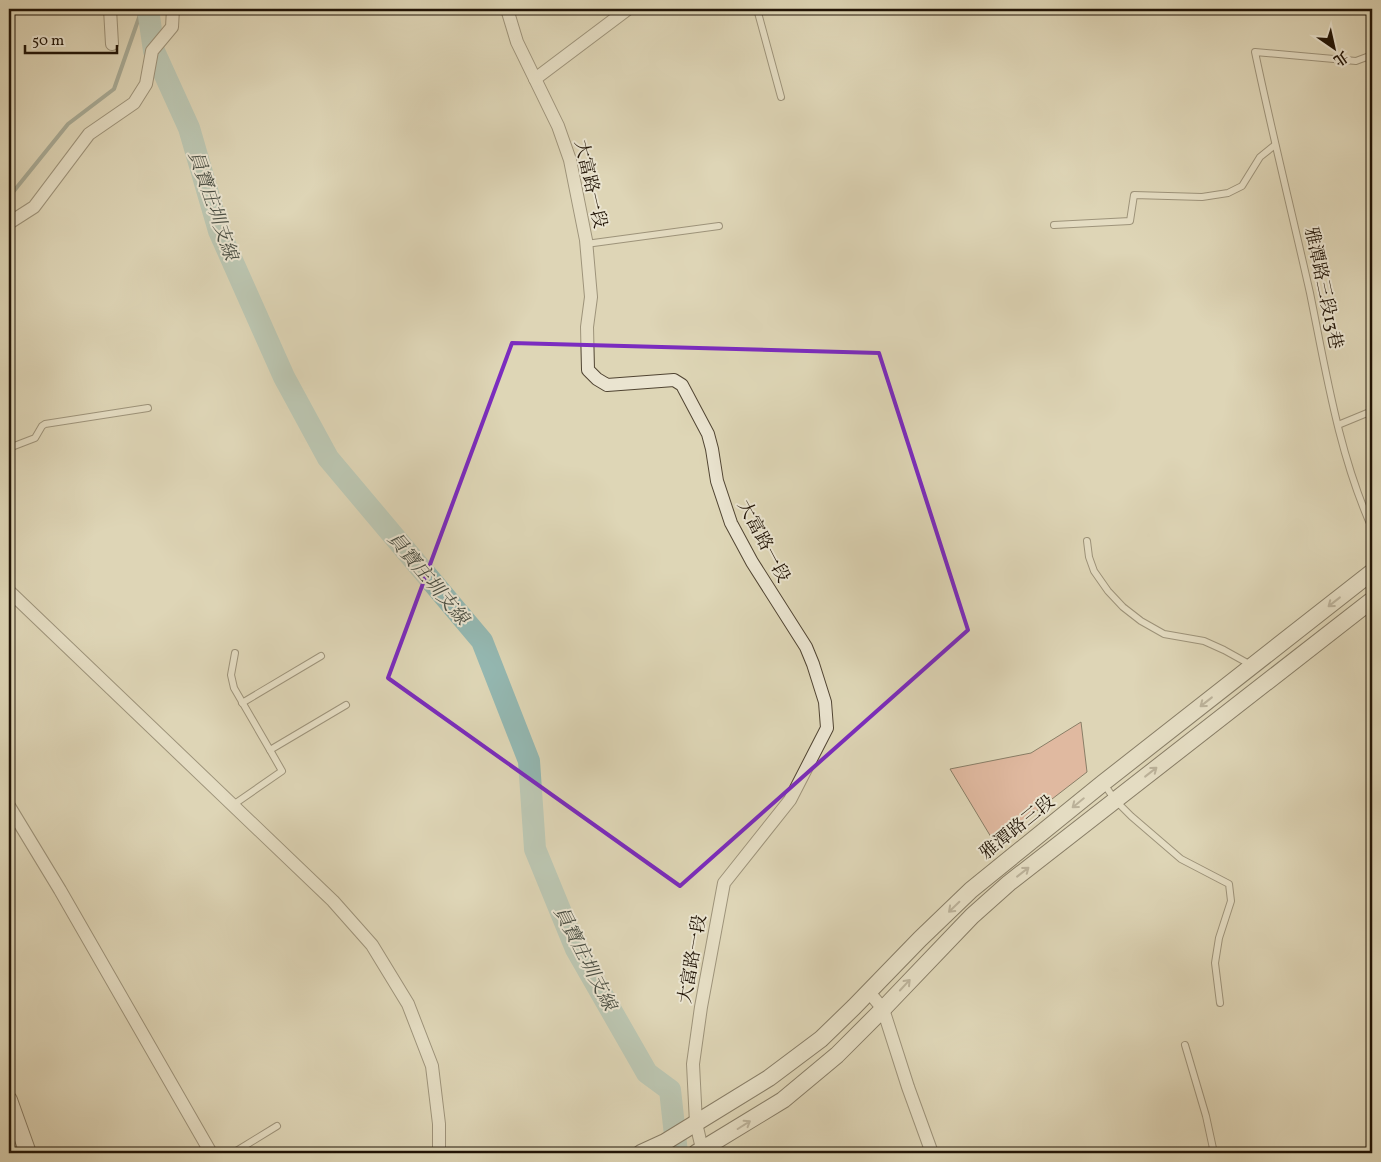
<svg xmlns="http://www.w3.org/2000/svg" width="1381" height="1162" font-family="Vollkorn,'Noto Serif TC',serif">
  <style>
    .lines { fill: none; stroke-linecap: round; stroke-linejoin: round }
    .stream { stroke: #66766d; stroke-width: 4 }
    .river { stroke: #94b8b2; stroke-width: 22 }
    .building { fill: #e39885; stroke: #211406 }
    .lane-casing { stroke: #504432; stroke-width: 8 }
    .street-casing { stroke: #504432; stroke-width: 14 }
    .secondary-casing { stroke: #211406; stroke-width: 18 }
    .lane { stroke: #eae4d0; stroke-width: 6 }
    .street { stroke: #eae4d0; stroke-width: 12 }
    .secondary { stroke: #eae4d0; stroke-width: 16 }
    .oneway { stroke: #908675 }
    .marked { fill: none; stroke: #7b2cbf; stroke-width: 4; stroke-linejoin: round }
    .labels { text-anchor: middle; stroke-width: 4; stroke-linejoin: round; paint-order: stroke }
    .street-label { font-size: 18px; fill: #211406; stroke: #eae4d0 }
    .water-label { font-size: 19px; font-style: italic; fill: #494d42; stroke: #eae4d0 }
  </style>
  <rect width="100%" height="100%" fill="#ded6b6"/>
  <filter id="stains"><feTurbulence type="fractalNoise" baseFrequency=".004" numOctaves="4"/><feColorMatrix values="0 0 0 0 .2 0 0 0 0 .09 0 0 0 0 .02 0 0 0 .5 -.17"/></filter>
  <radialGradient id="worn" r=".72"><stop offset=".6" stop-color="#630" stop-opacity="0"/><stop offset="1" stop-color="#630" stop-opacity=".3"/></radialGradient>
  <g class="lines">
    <!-- stream -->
    <path class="stream" d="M9,197L68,124L114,89L142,9"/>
    <!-- river -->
    <path class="river" d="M148,9L154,51L189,128L219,231L284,377L328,458L482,641L529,761L535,849L576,949L647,1073L670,1090L677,1153"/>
  </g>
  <!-- building -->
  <path class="building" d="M1081,722L1087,772L999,840L994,842L950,769L1031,753Z"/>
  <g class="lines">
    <!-- lane casing -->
    <g class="lane-casing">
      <g id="lane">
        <path d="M757,9L781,97"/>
        <path d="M1372,55L1356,61L1255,52C1272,133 1292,213 1310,293C1326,372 1339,455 1372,528"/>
        <path d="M1054,225L1130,221L1134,195L1202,197L1228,193L1242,186L1260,157L1275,145"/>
        <path d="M586,244L719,226"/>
        <path d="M1338,425L1372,411"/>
        <path d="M9,448L35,438L42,426L45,424L148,408"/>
        <path d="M1087,541L1089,557L1094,571L1108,591L1123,607L1141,621L1164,634L1204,641L1224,650L1251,665"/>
        <path d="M235,653L231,675L234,688L270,750"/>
        <path d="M242,703L321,656"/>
        <path d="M1104,784L1115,800L1131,816L1181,859L1229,884L1231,901L1219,938L1215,963L1220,1003"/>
        <path d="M233,805L282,771L270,750L346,705"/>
        <path d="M1185,1045L1206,1116L1214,1153"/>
        <path d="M233,1153L277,1126"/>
      </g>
    </g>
    <!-- street casing -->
    <g class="street-casing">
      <g id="street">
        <path d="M110,9L112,44"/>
        <path d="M507,9L517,42L558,126L570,160L586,240L591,297L587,327L588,370L597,379L607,385L674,380L682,385L708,434L712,449L717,481L731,523L752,562L806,647L813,664L825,702L827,728L790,800L724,883L701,1007L693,1064L696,1123L703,1153"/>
        <path d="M535,79L628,9"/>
        <path d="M9,223L34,207L89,134L134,103L146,84L152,51L172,27L173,9"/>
        <path d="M9,591L333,901L372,945L408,1004L432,1066L439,1124V1153"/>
        <path d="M9,806L60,890L211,1153"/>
        <path d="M869,992L883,1009L908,1087L932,1153"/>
      </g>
    </g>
    <!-- secondary casing -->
    <g class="secondary-casing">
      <g id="secondary">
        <path d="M9,1100L28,1153"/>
        <path d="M641,1153L665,1142L769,1078L821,1039L854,1007L920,939L971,890L1103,783L1372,572"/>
        <path d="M696,1153L783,1100L837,1055L883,1009L972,916L1009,883L1372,600"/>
      </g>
    </g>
    <!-- lane -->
    <use href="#lane" class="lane"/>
    <!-- street -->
    <use href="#street" class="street"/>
    <!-- secondary -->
    <use href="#secondary" class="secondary"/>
  </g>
  <!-- one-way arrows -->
  <defs><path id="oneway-shaft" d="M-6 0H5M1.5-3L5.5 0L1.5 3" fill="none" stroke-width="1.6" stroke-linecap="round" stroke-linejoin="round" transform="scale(1.25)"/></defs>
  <g class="oneway">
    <use href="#oneway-shaft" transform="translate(1334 602) rotate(142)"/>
    <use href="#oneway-shaft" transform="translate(1206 702) rotate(142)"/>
    <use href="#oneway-shaft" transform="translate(1151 772) rotate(-38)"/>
    <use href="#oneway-shaft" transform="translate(1078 803) rotate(141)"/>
    <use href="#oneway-shaft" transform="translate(1023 872) rotate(-38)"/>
    <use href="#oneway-shaft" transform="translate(954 907) rotate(136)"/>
    <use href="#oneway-shaft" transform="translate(905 985) rotate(-47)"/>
    <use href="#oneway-shaft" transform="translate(744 1125) rotate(-32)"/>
  </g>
  <!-- marked area -->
  <path d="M0 0H1381V1162H0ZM512,343L879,353L968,630L680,886L388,678Z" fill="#ded6b6" fill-opacity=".55" fill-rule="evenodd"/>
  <path class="marked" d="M512,343L879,353L968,630L680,886L388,678Z"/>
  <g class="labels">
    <!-- street labels -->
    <g class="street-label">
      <text transform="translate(591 184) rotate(77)" y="6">大富路一段</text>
      <text transform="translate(1324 288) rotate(78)" y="6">雅潭路三段13巷</text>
      <text transform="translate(764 541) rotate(62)" y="6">大富路一段</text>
      <text transform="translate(1017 827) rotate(-39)" y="6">雅潭路三段</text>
      <text transform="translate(692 959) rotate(-80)" y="6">大富路一段</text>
    </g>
    <!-- water labels -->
    <g class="water-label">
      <text transform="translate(214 205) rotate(71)" y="7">員寶庄圳支線</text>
      <text transform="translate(429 578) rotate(50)" y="7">員寶庄圳支線</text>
      <text transform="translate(586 958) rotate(63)" y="7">員寶庄圳支線</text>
    </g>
  </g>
  <!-- margin -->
  <rect width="1381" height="1162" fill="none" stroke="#ded6b6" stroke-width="30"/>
  <rect x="10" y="10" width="1361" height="1142" fill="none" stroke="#211406" stroke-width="2.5"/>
  <rect x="15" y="15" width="1351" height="1132" fill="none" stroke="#211406"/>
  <!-- north arrow -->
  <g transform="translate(1334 48) rotate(146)" stroke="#eae4d0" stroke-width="4" paint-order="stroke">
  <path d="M0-4L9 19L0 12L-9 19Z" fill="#211406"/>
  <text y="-8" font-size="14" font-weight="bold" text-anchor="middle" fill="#211406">北</text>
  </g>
  <!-- scale -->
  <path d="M25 45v8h92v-8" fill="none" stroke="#211406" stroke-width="2.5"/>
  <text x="32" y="45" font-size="15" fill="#211406" stroke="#eae4d0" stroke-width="4" paint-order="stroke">50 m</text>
  <rect width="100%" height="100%" filter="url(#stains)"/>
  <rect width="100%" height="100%" fill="url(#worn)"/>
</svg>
